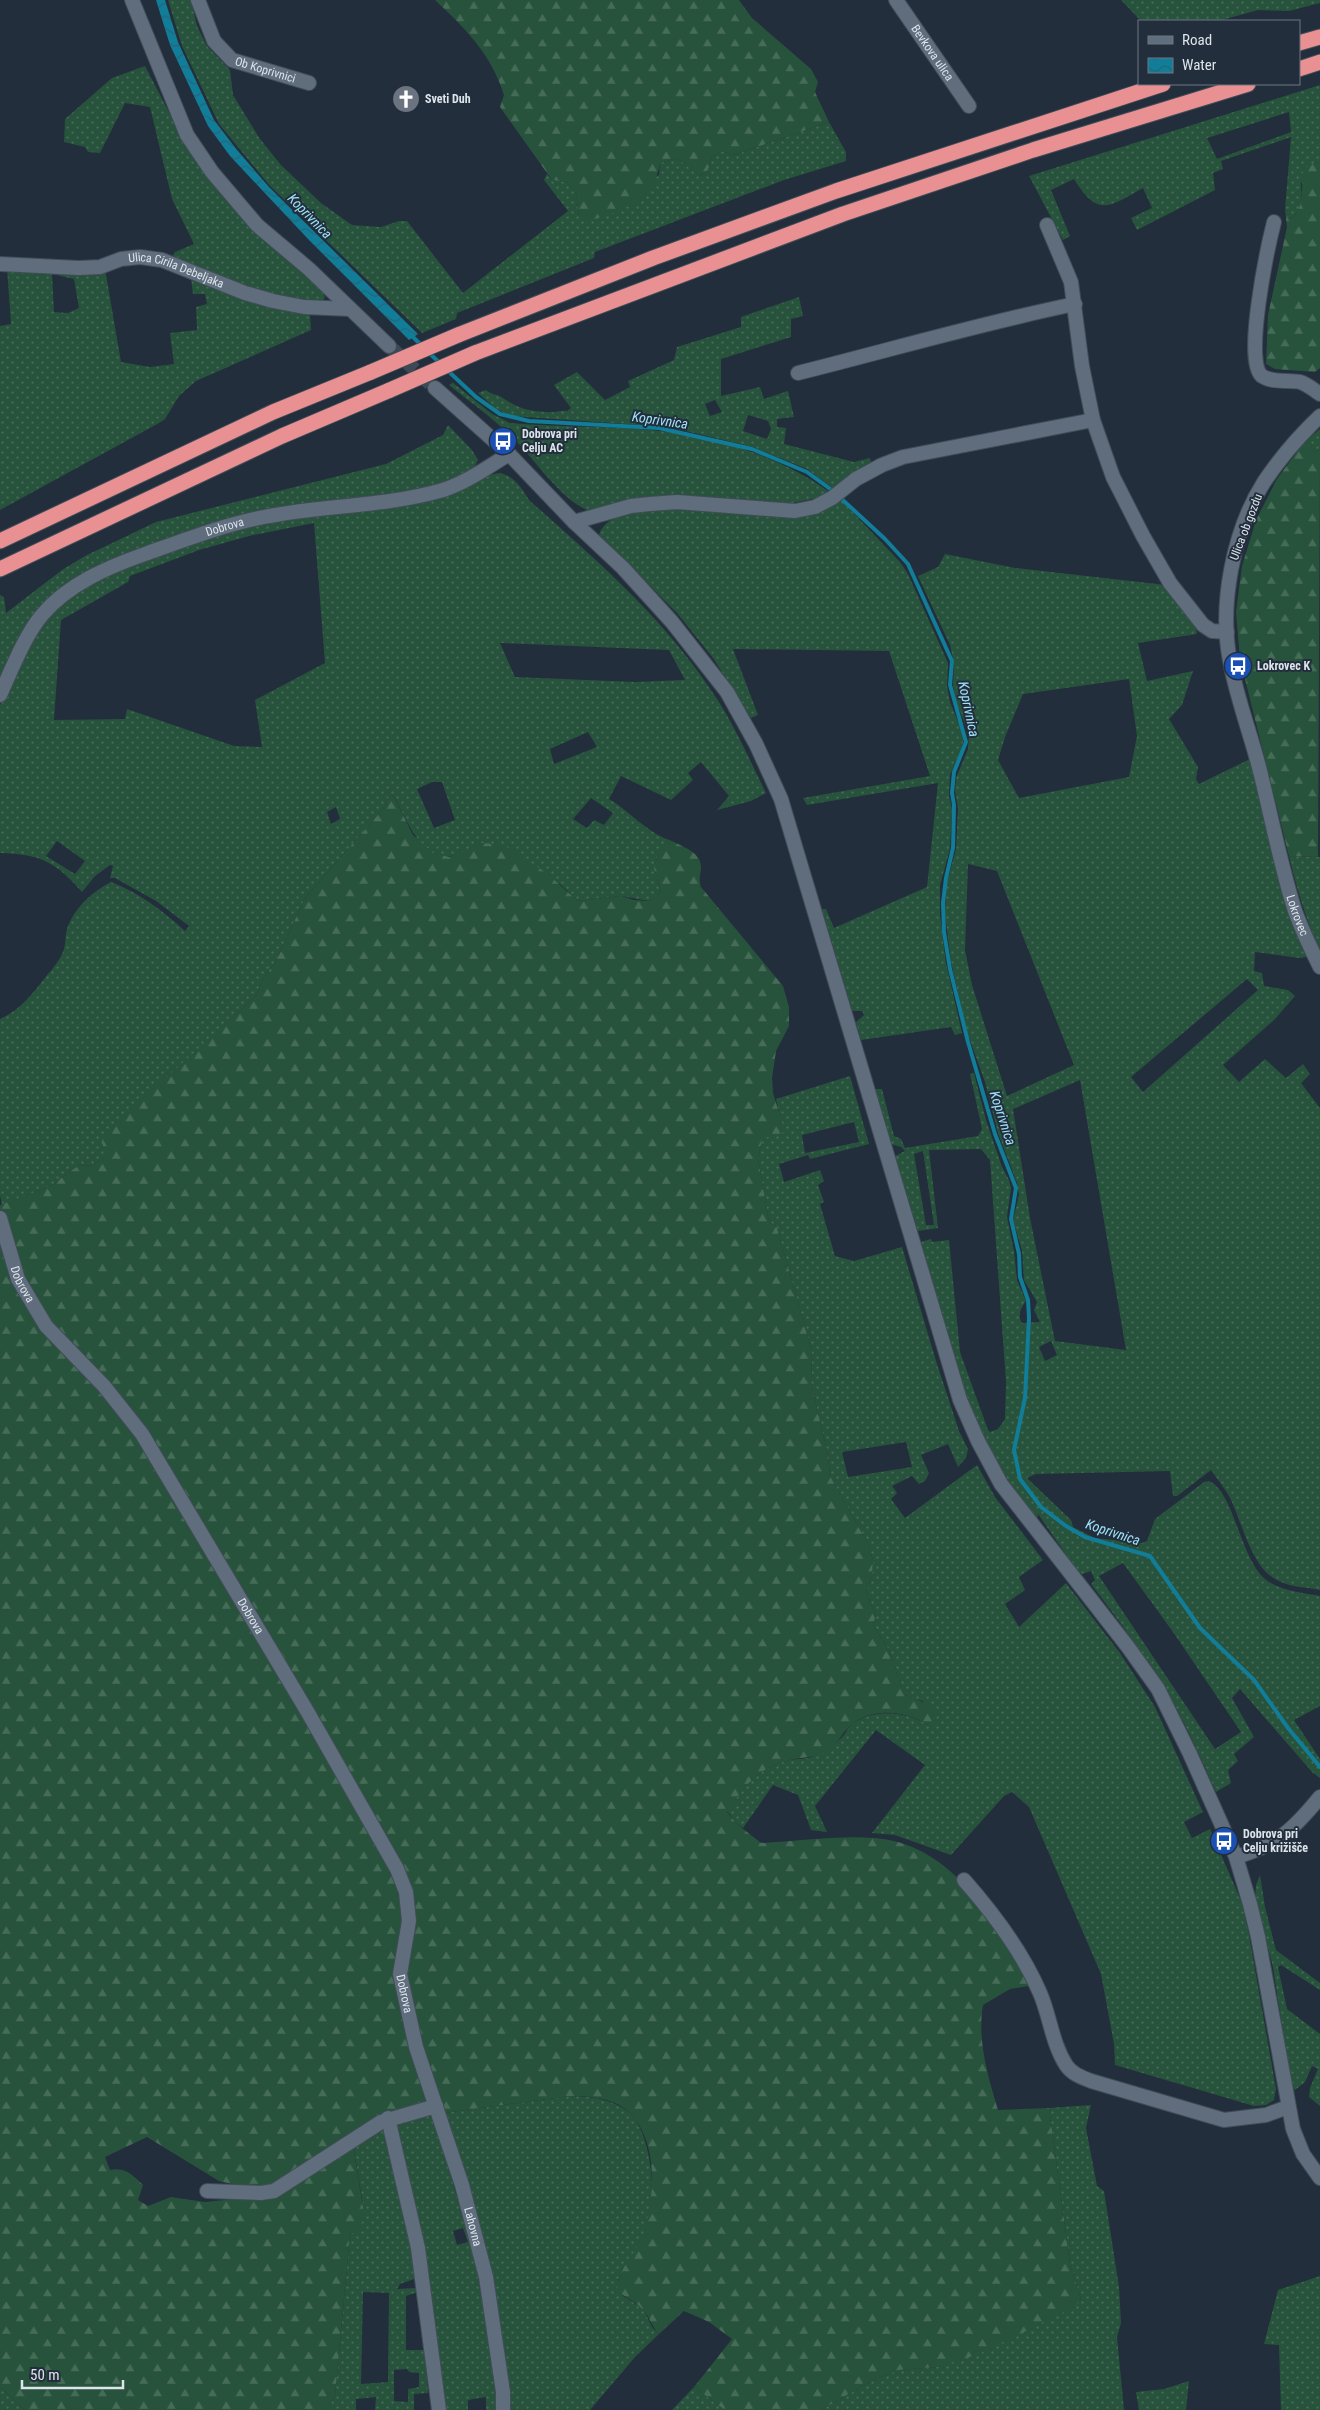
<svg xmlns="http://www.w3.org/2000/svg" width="1320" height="2410" font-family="'Roboto Condensed',sans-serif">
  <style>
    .grass { fill: url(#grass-dots); fill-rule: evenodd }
    .forest { fill: url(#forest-firs) }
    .water { fill: url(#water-waves) }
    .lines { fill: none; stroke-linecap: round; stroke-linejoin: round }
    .stream { stroke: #117d98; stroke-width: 4 }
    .tertiary-tunnel { stroke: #3e4956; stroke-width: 14; stroke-dasharray: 14 7; stroke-linecap: butt }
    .minor-casing { stroke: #414c57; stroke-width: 16 }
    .tertiary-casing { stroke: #414c57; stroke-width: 16 }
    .motorway-casing { stroke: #414c57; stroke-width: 17 }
    .minor { stroke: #5f6d7c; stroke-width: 14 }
    .tertiary { stroke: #5f6d7c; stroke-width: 14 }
    .motorway { stroke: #e99092; stroke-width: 15 }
    .motorway-bridge-casing { stroke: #414c57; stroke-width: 17; stroke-linecap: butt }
    .motorway-bridge { stroke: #e99092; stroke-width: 15 }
    .labels { text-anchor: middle; stroke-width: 4; stroke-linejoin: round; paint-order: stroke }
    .street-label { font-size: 12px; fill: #dce4ec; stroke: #222e3b }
    .poi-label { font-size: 12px; font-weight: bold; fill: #dce4ec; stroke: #222e3b; text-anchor: start }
    .water-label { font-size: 14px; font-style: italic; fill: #9ee3fa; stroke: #222e3b }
  </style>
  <defs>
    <pattern id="grass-dots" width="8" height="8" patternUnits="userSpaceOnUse" patternTransform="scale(1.25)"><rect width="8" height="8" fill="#27533c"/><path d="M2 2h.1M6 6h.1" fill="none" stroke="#466c58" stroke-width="1.8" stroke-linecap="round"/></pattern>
    <pattern id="forest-firs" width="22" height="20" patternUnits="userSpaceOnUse" patternTransform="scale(1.25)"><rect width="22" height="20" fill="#27533c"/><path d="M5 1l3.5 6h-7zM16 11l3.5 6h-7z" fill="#466c58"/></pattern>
    <pattern id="water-waves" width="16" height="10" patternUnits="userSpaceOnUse" patternTransform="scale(1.25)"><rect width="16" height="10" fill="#117d98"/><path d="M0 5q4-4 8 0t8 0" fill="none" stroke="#256678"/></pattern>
  </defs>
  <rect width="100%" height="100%" fill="#222e3b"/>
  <!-- grass -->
  <g class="grass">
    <path d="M168,0H191L197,26L207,46L230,70L233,95L260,139L281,165L321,203L352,225L381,227L399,221H407L463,293L568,211L544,180L547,174L552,180L567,182L576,194L579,217L659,175L660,163L677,158L700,176L708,170L712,157L723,151L731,155L737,154L829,122L846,152V161L784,180L595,252L594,258L457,313L456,319L422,333L270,186L219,124L182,46Z"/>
    <path d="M1121,0H1320V3L1289,11L1258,10L1218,21H1141Z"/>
    <path d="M145,66L185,143L254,230L321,290L325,297L322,302L267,294L171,259L175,252L194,244L172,199L150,107L125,103L100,153L88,152L85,147L64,142L65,119L112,78Z"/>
    <path d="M1320,85V163L1316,162L1301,183L1302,204L1294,217L1286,218L1285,209L1291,137L1221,161L1223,169L1213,173L1215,190L1137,230L1131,218L1152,208L1143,188C1109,207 1098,218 1074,179L1051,190L1070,236L1063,240L1029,176ZM1289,112L1291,132L1217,159L1207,138Z"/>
    <path d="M7,268L105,269L121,362L150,367L174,364L170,333L197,330L196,307L207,304L205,294H193L191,278L236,297L267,307L310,314L311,330L196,381L179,396L165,419L159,423L0,510V326L11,324ZM52,274L74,279L79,308L68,313L54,312Z"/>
    <path d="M799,297L803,316L791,319V337L721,359V396L760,387L764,399L788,391L794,417L777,419V427L786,428L784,444L854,462L870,458L871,462L853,472L835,490L807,469L753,447L669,427L511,416L496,409L478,393L486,390C491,395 498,394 503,398C517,408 530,412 548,412C555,413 560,410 567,411L571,408L554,385L577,372L605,400L630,387L628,381L674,360L677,347L741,327V317ZM715,400L722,412L710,416L705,404ZM748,415L768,421L771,429L767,439L743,431Z"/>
    <path d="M453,383L492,414L510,423C563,428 617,425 669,432C727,440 784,459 831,493L828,496L792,503H774L654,496L589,511C558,498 534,457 509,434C490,416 469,401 449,385Z"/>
    <path d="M448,425L472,450L478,460L474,468L449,482L419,490L338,503L105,564C53,586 19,627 0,679V595L4,597L6,613L62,570L85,556L156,522L386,464L443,435Z"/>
    <path d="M1320,429V450L1314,452L1305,441Z"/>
    <path d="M500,473C516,477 521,488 530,501C598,561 667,621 717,699C736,728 750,761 766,793L751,801L717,810L729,796L701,762L688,773L693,780L671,800L621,776L609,799C631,812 647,833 672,841C650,855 654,871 661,892L649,901L621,896L578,901L561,885L483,843C473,847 462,854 451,856C421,863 404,813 393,795L388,798L383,809L305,898L276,961L263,979L256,996L234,1016L104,1158L90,1166L79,1165L51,1186L2,1205L0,1195V1019C22,1009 33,993 48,974C54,967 59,961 63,952C66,945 65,936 67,929C74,908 93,891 111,882C140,893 163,911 185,931L189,926L156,901L115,878H110L113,866L110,865L95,876L82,892C56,862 40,854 0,853V705L11,677L37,629L69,596L115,570L207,537L253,525L409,503L446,494L489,475ZM314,523L325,663L255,700L262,747L234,746L127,709L125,719L54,720L61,620L128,582L130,576L199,550L249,536ZM500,643L669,650L685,680L635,682L515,677ZM588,732L597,747L554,764L550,749ZM432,782H442L455,820L434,828L417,789ZM591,798L613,813L604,825L594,820L587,828L573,819ZM336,807L340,819L331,824L327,812ZM57,841L85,861L75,874L46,856Z"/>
    <path d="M839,498L900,562L908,574L948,663L947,686L950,702L964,736L962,748L950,775L949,796L952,808L950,849L940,885V915L946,963L962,1033L955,1035L951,1027L861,1040L856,1022L864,1015L862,1011H852L822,909H826L834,928L927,887L938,783L807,805L803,798L930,776L889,651L733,649L758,715L751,718L713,658L677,613L599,535C612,489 756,521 793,517C807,515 825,504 839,498Z"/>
    <path d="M945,554L1015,568L1166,585L1196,628L1197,634L1138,643L1147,681L1193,671L1182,705L1169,719L1198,767L1196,779L1199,784L1250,759L1281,882L1307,957L1299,958L1255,952L1254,971L1262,973L1264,986L1288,990L1295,996L1275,1019L1223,1065L1239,1082L1265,1059L1286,1078L1303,1064L1310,1074L1301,1083L1320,1108V1590C1305,1587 1285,1587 1272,1577C1250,1562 1241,1519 1229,1496C1224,1487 1217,1479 1211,1470L1177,1496H1173L1170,1471L1036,1474L1027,1478L1071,1520L1073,1527L1095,1538L1142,1543L1147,1541L1155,1519L1204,1482L1209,1481C1235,1492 1241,1565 1269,1582C1284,1591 1302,1593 1320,1596V1706L1294,1720L1320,1759V1778L1312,1772L1240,1689L1232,1698L1254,1737L1234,1754L1238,1761L1228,1770L1231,1783L1216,1792C1200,1757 1185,1721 1164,1688C1142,1652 1117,1618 1091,1584L1095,1580L1091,1571L1082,1574L1076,1569L1038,1514L1037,1519L1030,1512C1019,1495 1006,1479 996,1461C958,1394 942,1315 921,1242L931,1239L932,1242L949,1240L960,1352L988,1430L990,1432L998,1429L1005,1419L1006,1382L990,1160L981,1149L929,1150L938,1228L918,1231L895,1156L905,1151L901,1147L891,1144L875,1089H882L894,1136L901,1139L905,1148L978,1136L982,1129L970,1074L974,1073L986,1120L1002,1167L1009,1180L1011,1188L1007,1217L1014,1251L1017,1280L1026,1301C1021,1308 1017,1315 1022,1323L1040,1322L1034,1310L1037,1302L1024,1280L1022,1251L1013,1220L1019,1195L1017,1183L998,1133L985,1082L967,1032L951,962L945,915L946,886L956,849L958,808L955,791L956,778L968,749L969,734L956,702L953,686L954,664L950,645L918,576L938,567ZM1129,679L1137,736L1129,777L1019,798L998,760L1005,737L1023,694ZM968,864L997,871L1074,1065L1007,1096L972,985L965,950ZM1247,979L1258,990L1143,1092L1131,1077ZM1080,1080L1126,1350L1055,1341L1030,1218L1013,1109ZM923,1151L934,1225H926L914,1154ZM1051,1341L1057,1355L1045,1361L1039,1347ZM1123,1563L1173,1632L1241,1732L1215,1749L1099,1576Z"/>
    <path d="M1289,856L1320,857V951C1306,920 1297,889 1289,856Z"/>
    <path d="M850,1076L869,1144L810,1159L808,1155L779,1164L784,1182L820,1170L824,1181L818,1185L824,1202L820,1204L835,1256L854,1261L902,1247L936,1361L959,1431L968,1449L966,1458L958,1467L948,1444L921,1455L929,1473L925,1481L919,1484L912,1476L892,1486L897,1493L891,1499L905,1518L977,1465L995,1497L1043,1560L1019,1577L1025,1590L1005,1604L1019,1627L1066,1583L1120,1653L1155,1707L1203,1812L1184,1822L1192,1838L1210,1829L1242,1903L1249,1935L1276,2089L1274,2100L1266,2105L1254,2106L1115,2065L1114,2044L1101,1974L1029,1807L1012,1792L1004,1796L951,1855L895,1835L872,1833L925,1765L876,1730L815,1806L827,1832L811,1830L798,1795L773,1785L743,1828L737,1824L727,1811C744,1788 756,1769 786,1761C795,1758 808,1760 816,1755C824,1751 835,1744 841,1738C845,1735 847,1729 850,1726C873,1706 909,1712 932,1727L923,1701L914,1699L904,1694L889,1650L873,1625L876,1615L866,1592L872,1577L873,1560L868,1544L830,1476L828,1455L811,1383L812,1352L777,1228L769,1221L758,1159L762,1139L780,1117L776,1099ZM854,1122L859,1142L805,1153L802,1135ZM906,1442L912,1467L848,1477L842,1452Z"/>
    <path d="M1260,1875L1265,1907L1276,1950L1320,1983V1990L1281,1965L1278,1967L1287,2009L1320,2034V2106L1309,2097L1310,2088L1318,2069L1312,2066L1305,2082L1295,2090L1291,2086L1273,1967L1255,1898L1256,1885Z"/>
    <path d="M570,2096C591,2096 612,2099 629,2112C636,2118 641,2129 644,2138C654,2169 655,2201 644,2233C638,2249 626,2265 618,2280L623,2296L643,2308L652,2327L659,2334L635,2357L590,2410H508L444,2113Z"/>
    <path d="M1091,2105L1086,2128L1097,2186L1104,2191L1119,2287L1121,2323L1117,2337L1124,2410H821L871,2381L898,2370L937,2367L1076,2306L1081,2299L1070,2264L1049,2108Z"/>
    <path d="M433,2113L475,2260L498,2395L497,2410H486V2397L468,2400V2410H445L393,2123ZM463,2228L468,2242L457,2245L453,2231Z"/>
    <path d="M386,2124L418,2272L414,2279L400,2284L397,2289L417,2288L418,2292L406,2296V2350H425L428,2393L414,2394V2410H375L376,2397L356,2399V2410H327L335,2396L350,2232L354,2233L363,2205L353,2144ZM363,2292L389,2293L388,2382L361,2384ZM407,2369L409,2372L419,2373V2387L408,2389V2402L394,2401V2370Z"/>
    <path d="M1320,2276V2410H1281L1279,2345L1264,2344L1278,2290Z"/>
    <path d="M1189,2381L1186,2410H1139L1136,2392L1164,2389Z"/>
    <path d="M0,2387L25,2410H0Z"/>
    <path d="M694,2387L725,2410H672Z"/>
  </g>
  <!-- forest -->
  <g class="forest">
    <path d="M435,0H739L752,18L811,69L818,82L815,92L829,122L737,154L731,155L723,151L712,157L708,170L700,176L677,158L660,163C654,203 622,210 588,221L579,217L576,194L567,182L552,180L500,107L504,95C491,54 466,29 435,0Z"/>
    <path d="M1317,162L1320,163V368L1315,372L1275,369L1266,364L1268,315L1287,227L1286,218L1294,217C1305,203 1301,186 1303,169Z"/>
    <path d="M1305,441L1314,452L1320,450L1318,857L1289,856L1240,659L1236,612L1242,566L1256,520L1277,479Z"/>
    <path d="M393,795L413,835L433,853L449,857L483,843L504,845L545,872L578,901L621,896L634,900L649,901L661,892L654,868L658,854L664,846L672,841C683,847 701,852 701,867C701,875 698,878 701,887L783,986L789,1007V1026L776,1051L772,1078L773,1093L785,1132L762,1139L758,1159L769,1221L777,1228L812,1352L811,1383L828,1455L830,1476L868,1544L873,1560L872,1577L866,1592L876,1615L873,1625L889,1650L904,1694C920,1702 933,1702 938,1721L932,1727C909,1712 873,1705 850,1726C840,1735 837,1746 824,1753C812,1758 799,1757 786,1761C756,1769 744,1788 727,1812L737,1824L761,1843C799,1841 838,1835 875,1838C953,1844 996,1922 1030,1982L1029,1986L1010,1989L983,2005C977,2041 988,2076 998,2110L1049,2108L1070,2264L1081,2299L1076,2306L979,2354L937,2367L898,2370L871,2381L821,2410H725L694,2387L732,2339L709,2322L684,2311L659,2334C651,2326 650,2317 643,2310C636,2301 625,2298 617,2290C618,2268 638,2252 644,2231C655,2195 658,2144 631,2114C617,2098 590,2096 570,2096L444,2113L438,2099L386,2115L277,2187L255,2189L219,2181L147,2137L105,2157L110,2170C126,2167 132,2175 143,2185L138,2200L148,2206L171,2197L205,2202L272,2195L287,2189L353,2144L364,2214L358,2234L350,2232L335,2396L327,2410H25L0,2387V1205L51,1186L79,1165L90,1166L104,1158L102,1136L256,996L263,979L276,961L305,898L383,809L388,798Z"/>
  </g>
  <!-- water -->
  <path class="water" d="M156,0H165L178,42L214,120L237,150L269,187L418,334L409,340L309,240L230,156L208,126L170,45Z"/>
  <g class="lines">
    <!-- stream -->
    <g class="stream">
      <path d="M410,334L423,347"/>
      <path d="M428,352L441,364"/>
      <path d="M446,369L476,397L500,414L529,421L659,428L752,449L807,472L833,491L885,539L908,564L952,661L950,685L966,742L954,772L952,793L954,805L953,848L946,878L943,903L944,932L950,969L968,1042L995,1134L1016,1188L1011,1219L1019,1254L1020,1277L1028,1300L1029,1318L1025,1398L1014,1450L1020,1479L1041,1507L1066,1526L1085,1537L1150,1556L1200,1628L1254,1680L1288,1728L1320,1767"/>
    </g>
    <!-- tertiary-tunnel -->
    <path class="tertiary-tunnel" d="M389,346L435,388"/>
    <!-- minor casing -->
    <g class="minor-casing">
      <g id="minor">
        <path id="s1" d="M198,0L214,41L232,60L309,83"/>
        <path id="s2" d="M896,0L969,106"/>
        <path d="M1274,222C1268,246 1243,362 1262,376C1272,383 1289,380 1300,382C1307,384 1314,390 1320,394"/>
        <path d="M1047,225L1071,282L1082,366L1093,420L1113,477L1143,536L1170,583L1203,625L1212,631L1227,632"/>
        <path id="s3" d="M0,264L79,268L100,267L121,259L140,257L162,260L245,293L273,301L304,307L350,309"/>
        <path d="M798,373C890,350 982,323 1075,304"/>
        <path id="s4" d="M1320,416C1299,436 1280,458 1264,482C1233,531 1219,605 1230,661C1237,700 1252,737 1261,775C1272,820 1281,867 1295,911C1302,930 1311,949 1320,967"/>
        <path d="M574,522L631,506L650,504L677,502L795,511L815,507L832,498L856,479L882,465L903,457L1093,420"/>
        <path id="s5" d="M0,695C11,671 25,635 42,615C68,584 108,567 145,554C184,540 223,525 264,517C323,505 384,507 443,490C467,482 488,467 509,454"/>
        <path id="s6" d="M0,1218L18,1279L46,1326L104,1386L142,1434L307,1711L397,1869L406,1892L409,1921L400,1974L416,2047L462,2185L486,2277L503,2392V2410"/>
        <path d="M1236,1857C1277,1845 1293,1830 1320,1797"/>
        <path d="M964,1880C994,1914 1022,1951 1040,1993C1050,2016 1052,2043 1066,2065C1072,2074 1081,2077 1091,2081L1224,2120L1266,2115L1288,2107"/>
        <path d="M388,2118L418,2248L439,2410"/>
        <path d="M207,2191L261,2193L274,2191L381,2122L436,2106"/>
      </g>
    </g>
    <!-- tertiary casing -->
    <g class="tertiary-casing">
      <g id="tertiary">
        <path d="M132,0L187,135L212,172L257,225L309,269L389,346"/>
        <path d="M435,388L509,454L574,522L623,568L672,622L727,692L756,744L781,799L960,1400L978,1441L1001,1484L1128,1647L1158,1689L1190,1754L1236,1857L1250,1904L1258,1937L1293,2129L1303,2154L1320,2178"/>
      </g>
    </g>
    <!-- motorway casing -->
    <g class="motorway-casing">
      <g id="motorway">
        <path d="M1299,43L1320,37"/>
        <path d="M1299,69L1320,62"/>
        <path d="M458,335L653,258L836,191L1163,84"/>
        <path d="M475,353L843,214L1033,150L1248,84"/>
        <path d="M0,541L273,412L371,372"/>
        <path d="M0,569L282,436L390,390"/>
      </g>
    </g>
    <!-- minor -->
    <use href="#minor" class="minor"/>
    <!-- tertiary -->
    <use href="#tertiary" class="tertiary"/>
    <!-- motorway -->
    <use href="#motorway" class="motorway"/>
    <!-- motorway-bridge casing -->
    <g class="motorway-bridge-casing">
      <g id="motorway-bridge">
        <path d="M371,372L458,335"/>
        <path d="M390,390L475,353"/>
      </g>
    </g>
    <!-- motorway-bridge -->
    <use href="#motorway-bridge" class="motorway-bridge"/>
  </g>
  <!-- icons -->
  <defs>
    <g id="church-disc" transform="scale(1.4375)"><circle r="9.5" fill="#6b7280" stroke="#222e3b"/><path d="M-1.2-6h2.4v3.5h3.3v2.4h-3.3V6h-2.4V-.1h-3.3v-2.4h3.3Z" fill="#fff"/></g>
    <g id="bus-disc" transform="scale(1.4375)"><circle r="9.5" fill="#1a4fb4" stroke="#222e3b"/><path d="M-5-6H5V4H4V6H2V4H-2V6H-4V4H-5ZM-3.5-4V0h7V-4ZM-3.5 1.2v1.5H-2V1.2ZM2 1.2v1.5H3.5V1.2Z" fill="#fff"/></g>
  </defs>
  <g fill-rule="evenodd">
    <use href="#church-disc" x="406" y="99"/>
    <use href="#bus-disc" x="503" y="441"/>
    <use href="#bus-disc" x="1238" y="666"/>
    <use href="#bus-disc" x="1224" y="1841"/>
  </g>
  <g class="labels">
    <!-- street labels -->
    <g class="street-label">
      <text dy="4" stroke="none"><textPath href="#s2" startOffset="64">Bevkova ulica</textPath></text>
      <text dy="4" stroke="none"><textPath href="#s1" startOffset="105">Ob Koprivnici</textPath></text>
      <text dy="4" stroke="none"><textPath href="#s3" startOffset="180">Ulica Cirila Debeljaka</textPath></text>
      <text dy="4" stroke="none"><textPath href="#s5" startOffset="296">Dobrova</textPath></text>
      <text transform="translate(1246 527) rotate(-69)" y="4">Ulica ob gozdu</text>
      <text dy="4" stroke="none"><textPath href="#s4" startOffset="536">Lokrovec</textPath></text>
      <text dy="4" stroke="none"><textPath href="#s6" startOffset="70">Dobrova</textPath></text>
      <text dy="4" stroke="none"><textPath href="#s6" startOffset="475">Dobrova</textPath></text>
      <text dy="4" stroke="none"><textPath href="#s6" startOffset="895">Dobrova</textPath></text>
      <text dy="4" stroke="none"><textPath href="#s6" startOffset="1138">Lahovna</textPath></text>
    </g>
    <!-- poi labels -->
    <g class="poi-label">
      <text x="425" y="103">Sveti Duh</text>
      <text x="522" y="438">Dobrova pri<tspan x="522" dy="14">Celju AC</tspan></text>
      <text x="1257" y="670">Lokrovec K</text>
      <text x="1243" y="1838">Dobrova pri<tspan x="1243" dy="14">Celju križišče</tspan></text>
    </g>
    <!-- water labels -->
    <g class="water-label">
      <text transform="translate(310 216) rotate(46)" y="5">Koprivnica</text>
      <text transform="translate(660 420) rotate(8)" y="5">Koprivnica</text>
      <text transform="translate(969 709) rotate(78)" y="5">Koprivnica</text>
      <text transform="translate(1003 1118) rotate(72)" y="5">Koprivnica</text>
      <text transform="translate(1113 1532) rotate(18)" y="5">Koprivnica</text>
    </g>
  </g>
  <!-- legend -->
  <rect x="1138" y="20" width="162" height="65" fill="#222e3b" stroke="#6c7782"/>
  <rect x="1148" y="36" width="25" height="8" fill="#5f6d7c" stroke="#6c7782"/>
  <text x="1182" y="45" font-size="15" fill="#dce4ec">Road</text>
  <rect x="1148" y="58" width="25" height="15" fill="url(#water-waves)" stroke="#6c7782"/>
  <text x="1182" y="70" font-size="15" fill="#dce4ec">Water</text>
  <!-- scale -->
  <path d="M22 2380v8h101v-8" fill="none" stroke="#dce4ec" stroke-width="2.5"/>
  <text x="30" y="2380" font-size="15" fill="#dce4ec" stroke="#222e3b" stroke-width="4" paint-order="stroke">50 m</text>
</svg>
